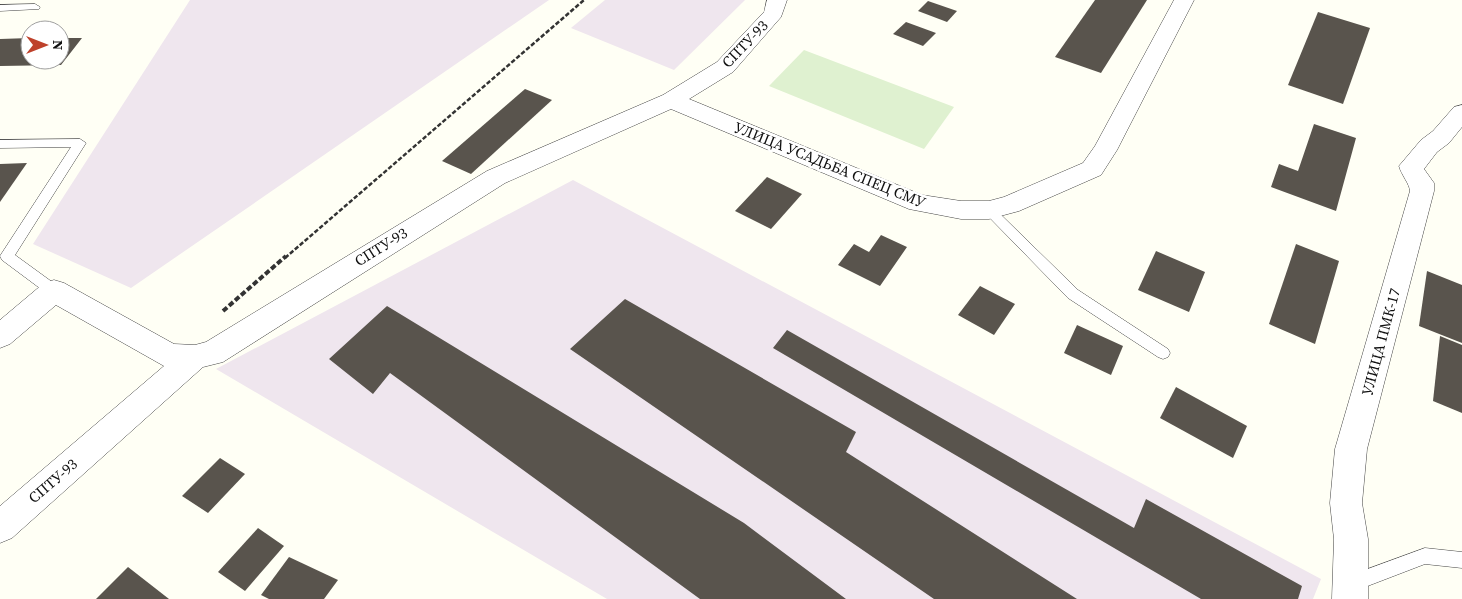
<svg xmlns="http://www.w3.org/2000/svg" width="1462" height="599" font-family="'Source Serif 4',serif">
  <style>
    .industrial { fill: #efe6ee }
    .pitch { fill: #dff1d0 }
    .building { fill: #59544d }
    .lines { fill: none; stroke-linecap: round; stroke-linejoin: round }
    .lane-casing { stroke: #444; stroke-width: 1 }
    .street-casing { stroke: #444; stroke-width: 1 }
    .path-far1 { stroke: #333; stroke-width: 2.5; stroke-dasharray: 4.5 2; stroke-linecap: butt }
    .path { stroke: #333; stroke-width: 4; stroke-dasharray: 5.5 2.5; stroke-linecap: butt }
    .lane { fill: #fff; fill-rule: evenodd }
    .street { fill: #fff; fill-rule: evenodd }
    .labels { text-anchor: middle; stroke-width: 5; stroke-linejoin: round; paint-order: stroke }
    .street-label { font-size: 15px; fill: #111; stroke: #fff }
  </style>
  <rect width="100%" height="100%" fill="#fffff5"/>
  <!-- industrial -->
  <g class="industrial">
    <path d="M190,0H549L131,288L33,244Z"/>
    <path d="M605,0H745L674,70L571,28Z"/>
    <path d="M573,180L1321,579L1313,599H607L216,369Z"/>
  </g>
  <!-- pitch -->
  <path class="pitch" d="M804,50L954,107L924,149L769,86Z"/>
  <!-- building -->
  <g class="building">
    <path d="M1095,0H1147L1101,73L1055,57Z"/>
    <path d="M928,1L957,11L947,22L918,11Z"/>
    <path d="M1318,12L1370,28L1343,104L1288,85Z"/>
    <path d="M906,22L936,33L923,46L893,34Z"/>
    <path d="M30,38V60H60V38H82L61,65L0,66V39Z"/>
    <path d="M525,89L552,100L471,174L442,161Z"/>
    <path d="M1314,124L1356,138L1336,211L1271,187L1279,164L1298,171Z"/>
    <path d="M27,163L0,202V164Z"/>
    <path d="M767,177L802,194L771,229L735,211Z"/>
    <path d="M881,235L907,247L880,286L838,265L854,244L869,252Z"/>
    <path d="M1296,244L1339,261L1315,344L1269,324Z"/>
    <path d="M1156,251L1205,272L1189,312L1138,290Z"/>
    <path d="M1427,271L1462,285V343L1419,326Z"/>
    <path d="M980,286L1015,304L994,335L958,315Z"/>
    <path d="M625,299L856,432L846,452L1077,599H934L570,349Z"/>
    <path d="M387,306L744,523L846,599H700L390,373L373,394L329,359Z"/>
    <path d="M1077,325L1123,346L1111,375L1064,353Z"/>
    <path d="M787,330L1134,528L1146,499L1302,586L1298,599H1201L773,348Z"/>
    <path d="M1440,336L1462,345V413L1433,401Z"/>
    <path d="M1176,387L1247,426L1233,458L1160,418Z"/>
    <path d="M220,458L245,474L208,513L182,496Z"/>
    <path d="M258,528L284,546L245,591L218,572Z"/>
    <path d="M289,557L338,580L324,599H269L261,595Z"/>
    <path d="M128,567L169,599H96Z"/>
  </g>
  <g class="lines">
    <!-- lane casing -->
    <g class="lane-casing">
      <g id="lane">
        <path d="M35,4L40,7L39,9L0,11V5Z"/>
        <path d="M80,139L86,143L15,255L59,287L61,291L59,295L54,296L49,295L2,260L0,256L71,147L0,148V140Z"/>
        <path d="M989,205L993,207L1078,290L1168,349L1170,353L1168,357L1163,359L1158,357L1068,298L985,213L983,210L985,207Z"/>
        <path d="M1425,548L1462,552V568L1425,564L1352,592L1346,589L1343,583L1346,577Z"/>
      </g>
    </g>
    <!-- street casing -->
    <g class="street-casing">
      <g id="street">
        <path d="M767,0H787L781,17L733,72L689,99L922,195L961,201H989L1004,197L1083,163L1095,146L1174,0H1194L1117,150L1101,175L1019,211L989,219H961L909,209L671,109L505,183L223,362L203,367L12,538L0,543V506L164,366L56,305L10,344L0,348V320L44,283L54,280L64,283L174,344L195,345L206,342L487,171L663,95L717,62L764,12Z"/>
        <path d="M1462,105V127L1449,143L1437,152L1424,169L1434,183V191L1367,449L1362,503L1368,539V599H1332L1334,539L1330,503L1335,449L1410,191C1410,185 1401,174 1399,166L1421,140L1433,131L1454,107Z"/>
      </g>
    </g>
    <!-- path-far1 -->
    <path class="path-far1" d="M285,258L584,0"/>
    <!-- path -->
    <path class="path" d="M223,311L286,256"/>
    <!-- lane -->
    <use href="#lane" class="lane"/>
    <!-- street -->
    <use href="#street" class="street"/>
  </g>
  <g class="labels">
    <!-- street labels -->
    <g class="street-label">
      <text transform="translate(745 44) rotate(-46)" y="5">СПТУ-93</text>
      <text transform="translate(830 165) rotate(22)" y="5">УЛИЦА УСАДЬБА СПЕЦ СМУ</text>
      <text transform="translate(381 247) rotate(-32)" y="5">СПТУ-93</text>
      <text transform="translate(1381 342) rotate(-75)" y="5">УЛИЦА ПМК-17</text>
      <text transform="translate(53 481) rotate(-41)" y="5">СПТУ-93</text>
    </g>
  </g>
  <!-- north arrow -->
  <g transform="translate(45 45) rotate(90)"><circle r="24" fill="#ffffff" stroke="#a0a0a0"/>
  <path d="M0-4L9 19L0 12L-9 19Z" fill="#be412b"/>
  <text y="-8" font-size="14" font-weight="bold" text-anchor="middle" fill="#111111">N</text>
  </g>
</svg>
